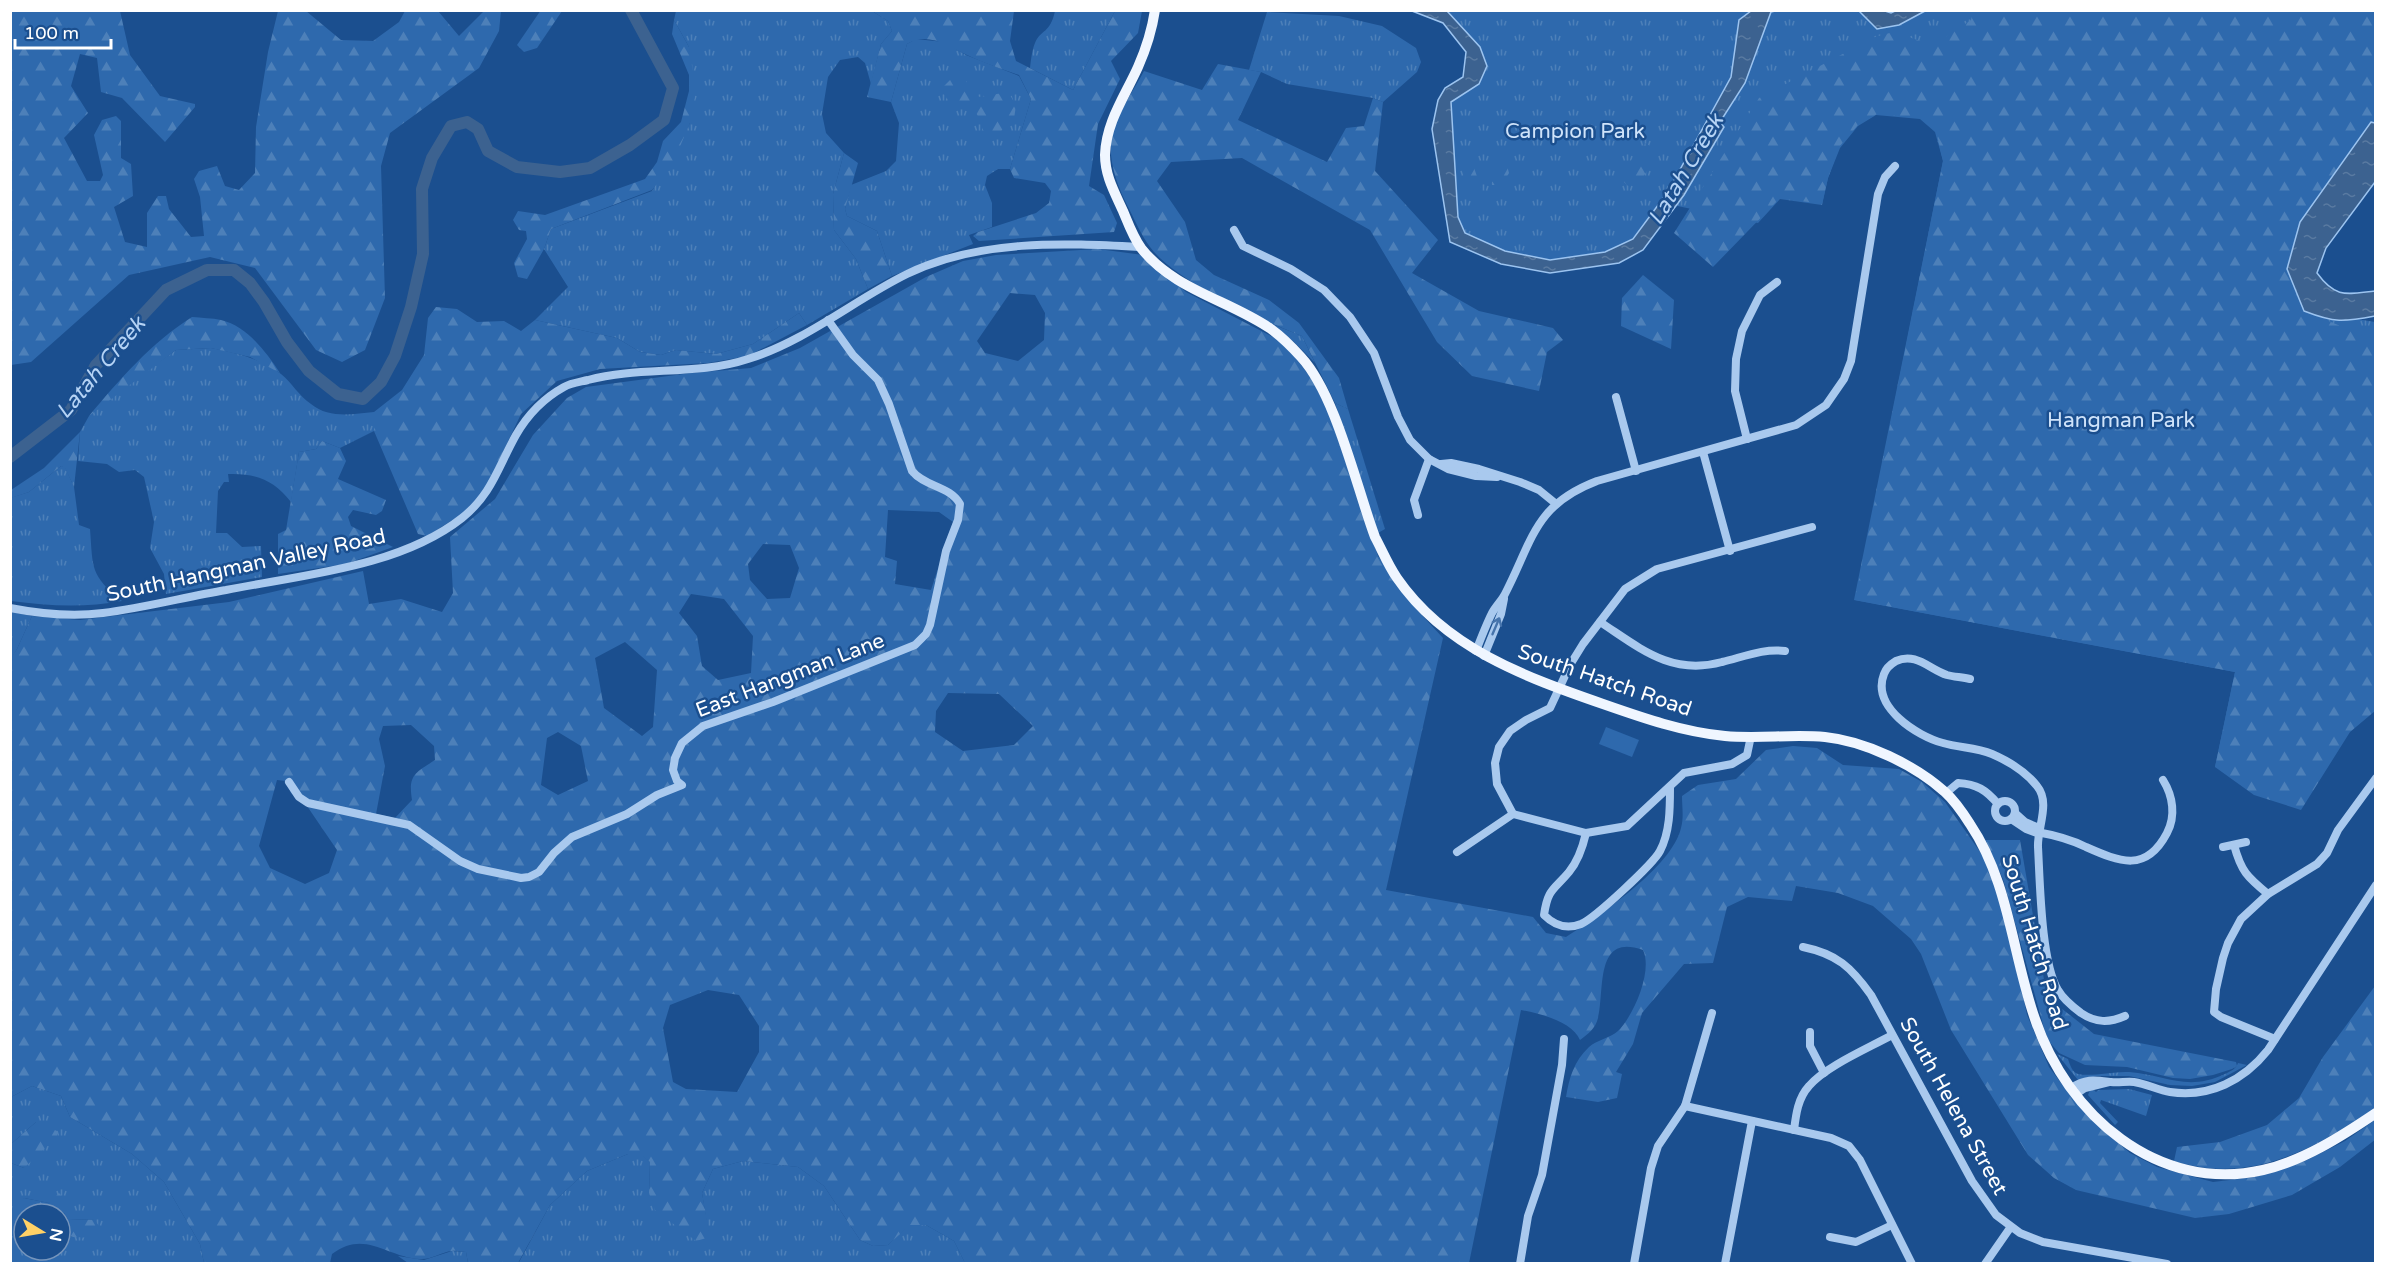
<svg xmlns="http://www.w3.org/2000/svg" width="2386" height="1274" font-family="'Varela Round',sans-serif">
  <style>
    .grass { fill: url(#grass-tufts); fill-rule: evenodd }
    .forest { fill: url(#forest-firs); fill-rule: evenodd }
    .pitch { fill: #2e69ad }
    .water { fill: url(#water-ripples); stroke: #9cc4f0; stroke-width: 1.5 }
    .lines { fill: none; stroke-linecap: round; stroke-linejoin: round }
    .river { stroke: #3c6290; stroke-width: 12 }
    .minor { stroke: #a9c9ee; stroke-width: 8 }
    .major { stroke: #f0f6ff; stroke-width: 10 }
    .oneway { stroke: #4674ac }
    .labels { text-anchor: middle; stroke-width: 5; stroke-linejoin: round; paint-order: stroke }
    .park-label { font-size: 21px; fill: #cfe3fa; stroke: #1b4f8f }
    .street-label { font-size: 21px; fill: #fff; stroke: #1b4f8f }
    .water-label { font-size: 22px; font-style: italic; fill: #b5d3f5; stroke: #1b4f8f }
  </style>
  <defs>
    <pattern id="grass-tufts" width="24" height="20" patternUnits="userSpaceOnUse" patternTransform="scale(1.5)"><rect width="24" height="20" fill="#2e69ad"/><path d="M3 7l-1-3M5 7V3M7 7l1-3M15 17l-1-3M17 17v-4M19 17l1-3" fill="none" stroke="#4d80b9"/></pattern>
    <pattern id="forest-firs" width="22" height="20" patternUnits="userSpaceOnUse" patternTransform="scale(1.5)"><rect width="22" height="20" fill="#2e69ad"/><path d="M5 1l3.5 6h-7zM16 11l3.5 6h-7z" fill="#4d80b9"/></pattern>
    <pattern id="water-ripples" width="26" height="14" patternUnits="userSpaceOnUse" patternTransform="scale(1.5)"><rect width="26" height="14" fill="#3c6290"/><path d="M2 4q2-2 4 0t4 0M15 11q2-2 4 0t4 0" fill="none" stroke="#597aa1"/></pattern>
  </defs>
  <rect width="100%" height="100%" fill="#1b4f8f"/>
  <!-- grass -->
  <g class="grass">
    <path d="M676,11H872L888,21L892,31L881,44L871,84L865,63L858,57L840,60L828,77L822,114L826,133L844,153L833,194L834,230L856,259L868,289L807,325L799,313L753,344L716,354L676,350L661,355L640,352L617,338L535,320L568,287L544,249L551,229L652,191L690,123L689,47L674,20Z"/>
    <path d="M1055,11H1115L1073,90L1030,68C1031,60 1032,50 1035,43C1041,29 1050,34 1055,11Z"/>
    <path d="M1428,11H2375V161L2301,270L2357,319L2375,322V709L2294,782L2215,767L2235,672L1854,600L1943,161L1935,132L1920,119L1876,115L1858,126L1840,148L1828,178L1822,205L1780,199L1758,223L1668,204L1640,243L1611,258L1549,267L1459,238L1445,102L1476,66L1446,19Z"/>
    <path d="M1267,12L1339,16L1382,26L1416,48L1421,62L1417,72L1383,102L1373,98L1287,84L1261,72L1249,70Z"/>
    <path d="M916,39L944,42L966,55L1019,76L1031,99L1010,169H998L987,176L985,185L992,203V227L969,235L973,244L892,276L877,231L847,216L845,209L851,185L886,171L896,161L899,123L891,102L907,44Z"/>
    <path d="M1272,324L1302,336L1315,363L1294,342Z"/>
    <path d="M211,348C235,353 261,358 281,374C292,383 299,396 311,404C329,419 353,414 374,412V431L340,448L322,441L316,449L299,452L291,502C274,480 256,473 228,474L229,482H224L218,491L216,533H227L242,547L261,546L262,577L166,594L164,574L150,548L154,522L144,477L135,470L119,472L107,464L78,461L80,432L89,416L127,385L176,350Z"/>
    <path d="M1335,403L1348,409L1385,529L1378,533Z"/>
    <path d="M61,466L65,467L74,487L79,525L90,529C93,569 90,575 122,601C84,608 49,606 11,601L10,498L29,492Z"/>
    <path d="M11,612L32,616L17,649L11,659Z"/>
    <path d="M2057,1054L2068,1059C2070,1065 2072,1072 2078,1074C2092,1077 2114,1071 2129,1072C2166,1075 2187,1092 2225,1074C2231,1071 2236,1069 2238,1063L2247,1065L2215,1082L2192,1086L2170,1085L2129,1076H2097L2078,1080Z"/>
    <path d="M32,1086L61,1096L70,1117L132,1154L164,1182L200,1244L204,1263H11V1163L24,1168L36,1122L11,1144L10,1101L13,1096ZM24,1198L49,1203L64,1199V1213L68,1219L95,1220L73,1237L60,1233V1250H24V1222L17,1220Z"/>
    <path d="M2129,1089L2152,1095L2146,1116L2101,1100L2100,1103L2118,1122L2115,1125L2088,1095L2090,1090H2094L2096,1092L2098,1090Z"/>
    <path d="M628,1154H641L650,1162L649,1193L709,1236L702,1193L713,1169L743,1161L798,1167L824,1186L860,1240L873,1246L888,1245L910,1224L926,1225L954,1241L965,1263L518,1264L550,1205L587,1171Z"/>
    <path d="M452,1251L466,1252L468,1263H408L398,1256L424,1260Z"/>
  </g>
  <!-- forest -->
  <g class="forest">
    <path d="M541,10L562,11L537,48L524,52L517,45Z"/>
    <path d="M10,11H120L130,55L160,96L195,104V107L165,142L122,98L101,92L97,58L80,54L71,86L88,113L64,138L87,181H100L103,175L94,135L102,120L116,116L121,121V158L131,164L133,196L114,207L125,242L147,247V213L158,196H166L169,209L191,237L204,236L200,197L194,179L199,171L217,166L225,186L239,190L255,173L256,127L268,52L278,11H306L341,40L373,41L399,22L405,11H438L459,36L484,11H501L499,31L479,68L390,133L381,166L385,298L365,350L342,362L316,350L255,268L210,257L129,275L31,362L11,365Z"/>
    <path d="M872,11H1014L1010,41L1016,61L1073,90L1115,11H1142L1138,33L1111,61L1120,79L1098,124L1089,186L1104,195L1117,223L1114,232L979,241L973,236L978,232L1036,213L1049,203L1051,191L1045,183L1014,178L1010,169L1031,99L1019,75C1002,69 983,63 967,55C947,46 928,31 907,44L891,102L867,97L881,44L892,31L888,21Z"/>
    <path d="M1973,11H2375L2376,109L2371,122L2300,222L2304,311L2365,336L2375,333V711L2350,732L2301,810L2254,795L2215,767L2235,672L1855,600L1943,161L1936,131L1920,118L1877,114L1858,125L1839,147L1828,178L1822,204L1780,198L1713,267L1674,233L1759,98L1875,37L1893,32L1933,45L1971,20Z"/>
    <path d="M674,20L689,47L696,91L690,123L672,165L652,190L551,229L544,249L527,279L518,277L514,263L527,239L526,231L519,230L513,220L518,211L545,215L645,179L657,162L663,141L681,122L689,91V75L672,34Z"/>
    <path d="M1218,64L1261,72L1238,120L1327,162L1346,128L1364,126L1373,98L1383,102L1375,171L1438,240L1412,273L1479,311L1553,328L1563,340L1547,352L1539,391L1472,376L1437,342L1370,230L1242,158L1171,162L1157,181L1185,222L1196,260L1214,275L1269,300L1299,323L1339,378L1348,409L1335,403L1302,336C1262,321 1175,281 1150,247C1141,235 1135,220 1128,207C1118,187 1109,164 1111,141C1114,117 1133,92 1144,71L1202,90Z"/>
    <path d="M955,75L965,78L971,93L980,97L1008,92L1016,105L1014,119L999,133L983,130C975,106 973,104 948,100L941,89Z"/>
    <path d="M1646,143L1654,150L1651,165L1639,183L1628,186L1623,181L1628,164Z"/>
    <path d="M844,153L858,163L845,209L847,216L877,231L892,276L868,289L856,259L834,230L833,194Z"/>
    <path d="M1466,159L1472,162L1482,191L1478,194L1467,190L1462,166Z"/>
    <path d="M1506,162L1509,173L1502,185H1492L1491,173L1498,164Z"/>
    <path d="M1098,249L1143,255L1186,292L1277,339L1296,358L1313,381L1330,416L1378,556L1418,611L1443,638L1386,890L1533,917L1546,933L1566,937C1599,916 1672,867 1681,828C1684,818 1682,806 1682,796L1698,785L1736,779L1766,750L1793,746L1817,748L1843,765L1899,769L1922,782L1945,802L1990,866L2007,919L2027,1015L2049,1067L2074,1100L2100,1127L2130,1153L2157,1167L2213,1182L2255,1177L2305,1161L2345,1141L2375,1120L2376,1139L2340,1167L2292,1195L2229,1214L2195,1218L2076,1190L2054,1178L2028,1155L1951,1030L1921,954L1911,939L1873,906L1838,893L1796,886L1792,901L1748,897L1727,907L1713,963L1684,964L1642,1013L1633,1044L1616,1072L1622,1074L1617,1098L1598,1102L1566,1097C1569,1078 1574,1061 1589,1047C1597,1040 1610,1038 1618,1031C1634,1015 1653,971 1643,950C1594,932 1605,991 1598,1018C1596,1028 1587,1035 1580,1040C1573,1022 1539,1013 1521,1010L1469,1263H965L954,1241L926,1225H910L888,1245L873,1246L860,1240L824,1186L798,1167L743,1161L713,1169L702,1193L710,1237L696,1241L655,1210L649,1193L650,1162L641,1155L628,1154L587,1171L550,1205L518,1263H468L466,1252C462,1252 456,1250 452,1251C441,1252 431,1260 420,1259C386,1257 365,1229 332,1254L330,1263H204L200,1244L164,1182L132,1154L70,1117L61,1096L32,1086L13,1096L11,1101L10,659L17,649L32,616L80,620L229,602L363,571L369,604L401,599L442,612L453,593L450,537L495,499L533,435L567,398L586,387L691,373L751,368L800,348L926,277L963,261L996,255ZM1010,293L1035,295L1045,313L1044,340L1018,361L985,353L977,341ZM888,510L939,512L953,522L931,590L895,584L897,561L885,557ZM763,544L790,545L799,568L790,598L767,599L750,580L748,564ZM691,594L724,599L753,636L751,673L718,680L702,666L697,636L679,613ZM625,642L657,670L653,727L642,736L604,708L595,658ZM948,693L999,694L1033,726L1014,745L963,751L935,732L936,711ZM411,725L434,746L435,760C415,773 408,775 412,800L395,818L376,814L385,766L379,739L383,726ZM558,732L581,746L588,781L558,795L541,785L547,738ZM277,780L286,781L291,793L307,806L337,850L329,873L305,884L270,868L259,846ZM708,990L739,995L759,1026V1052L737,1092L686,1089L673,1082L663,1028L670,1005Z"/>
    <path d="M1643,275L1674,300L1671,349L1621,326L1622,298Z"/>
    <path d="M436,307L457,309L477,322L504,321L521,331L535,320L617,338L640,352L661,355L676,350L716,354L753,344L799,313L807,325L748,356L708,363L600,369L557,381L521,414L485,490L462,514L427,536L418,534L374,431V412L402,390L424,355L428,318Z"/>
    <path d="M192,317C201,318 212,318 221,320C247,326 266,352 280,373L250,357L211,348L176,350L89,416C120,379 151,343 192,317Z"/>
    <path d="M80,432L74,487L65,468L61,466L29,492L11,498V490L44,468Z"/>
    <path d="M322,441L340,448L346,461L338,479L386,500L382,511L376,515L353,510L348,517L351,526L393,547L346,564L278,574V534L286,530L299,452L316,449Z"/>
    <path d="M1985,840H2020L2047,997L2094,1034L2236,1062L2237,1066L2232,1069L2213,1075L2190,1079L2173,1078L2127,1067L2085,1065L2059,1053L2047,1039L2003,879Z"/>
    <path d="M2375,986V1108C2313,1150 2250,1185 2174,1161L2177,1147L2220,1142L2267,1125L2299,1098L2323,1057Z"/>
    <path d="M36,1122L57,1131V1137L24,1168L11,1163V1144Z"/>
    <path d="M59,1193L64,1198V1213L68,1219L95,1220L102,1231L96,1238L73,1237L60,1233V1214H24V1222L17,1220L15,1207L24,1198L49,1203Z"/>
  </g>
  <!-- pitch -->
  <path class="pitch" d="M1606,727L1639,740L1632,757L1599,744Z"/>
  <!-- water -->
  <g class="water">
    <path d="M1412,11H1447L1480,47L1487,66L1479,84L1451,102L1458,217L1465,233L1505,251L1550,260L1605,252L1633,239L1667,193L1731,77L1739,20L1751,11H1775L1771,12L1745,83L1720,122L1724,127L1684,195L1643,250L1619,263L1550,273L1501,264L1450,242L1432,129L1438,100L1445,88L1463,77L1466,52L1443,23Z"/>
    <path d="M1859,11H1885L1891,13L1895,11H1925L1899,25L1877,29Z"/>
    <path d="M2371,122L2375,123V182L2326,248L2317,273C2336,299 2347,294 2375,291V316C2343,322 2335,323 2304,311L2287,269L2300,222Z"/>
  </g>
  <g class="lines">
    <!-- river -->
    <path class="river" d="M10,457L71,410L96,365L166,290L207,270H234L250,283L264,302L287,342L309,371L338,394L363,399L381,382L395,356L411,307L423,254L422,189L432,158L451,126L467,122L478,129L488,151L517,167L560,172L590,168L630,145L664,120L673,88L631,10"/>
    <!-- minor -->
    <g class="minor">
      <path d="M1234,230L1243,246L1291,269L1324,290L1350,317L1374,353L1398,417L1410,440L1429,459L1448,469L1476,476L1497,477"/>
      <path d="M1616,397L1636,471"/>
      <path d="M1747,439L1735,391L1736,359L1742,331L1760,295L1777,282"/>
      <path d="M1703,452L1730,551"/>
      <path d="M1441,464L1451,463L1479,469L1520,482L1539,490L1555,503"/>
      <path d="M1418,515L1414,500L1429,459"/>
      <path d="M10,608C41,614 72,617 103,613C144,608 185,597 226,590C302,575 400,567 462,518C492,494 498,467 516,435C527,416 544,398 564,387C571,383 580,382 588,380C639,366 697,376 748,359C806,341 854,300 907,274C979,239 1063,243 1140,247"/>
      <path d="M1600,622C1640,648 1671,676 1722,662C1743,657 1764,648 1785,651"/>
      <path d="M1476,651C1481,638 1486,625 1492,613C1496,606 1502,600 1505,594C1533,540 1534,505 1597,481L1796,425L1826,405L1844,379L1851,361L1878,194L1885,177L1895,166"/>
      <path d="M1484,656L1501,614L1504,599"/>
      <path d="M1970,679C1962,677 1954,677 1947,675C1929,669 1916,652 1896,661C1891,664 1886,668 1884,674C1871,707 1917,736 1943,743C1959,748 1976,747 1992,754C2008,761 2026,772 2037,786C2051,803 2037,828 2038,847C2040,882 2041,962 2058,990C2063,999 2073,1007 2081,1013C2096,1023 2109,1023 2125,1016"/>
      <path d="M1751,736L1747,755L1732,764L1684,773L1627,826L1586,833L1513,814L1497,784L1495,763L1499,747L1510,731L1526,720L1550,708L1570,665L1583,644L1625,589L1657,569L1812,527"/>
      <path d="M289,782L299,797L308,803L409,825L460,861L478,869L521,878L529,877L539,872L554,853L572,837L627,814L657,795L682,785L677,781L673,770L675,758L682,743L703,726L773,702L915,645L926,634L930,625L946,551L958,520L960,504C950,486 925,487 912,471L889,404L878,380L853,355L828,320"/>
      <path d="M1946,793L1958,783C1977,784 1986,790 1998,804"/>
      <circle cx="2005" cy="811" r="10"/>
      <path d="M2015,813L2025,822L2039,828"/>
      <path d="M2011,819L2026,829L2037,833"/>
      <path d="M2037,832C2054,835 2070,839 2086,847C2120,862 2146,873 2167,833C2176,816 2173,796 2163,780"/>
      <path d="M1586,833C1583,846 1578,861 1569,872C1554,890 1548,888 1544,915C1554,925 1566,930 1581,924C1595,918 1653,864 1660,851C1670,832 1670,809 1670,787"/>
      <path d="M2234,845C2241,871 2247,877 2268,894"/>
      <path d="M2223,847L2246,842"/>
      <path d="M1457,852L1513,814"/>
      <path d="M1803,947C1837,954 1851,967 1871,995L1972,1181L1996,1215L2020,1233L2043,1242L2167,1264"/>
      <path d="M1810,1032V1046L1824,1073"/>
      <path d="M2275,1039L2221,1017L2214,1012L2216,989L2223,958L2228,943L2241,919L2268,894L2317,864L2327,853L2338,830L2376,778"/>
      <path d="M2071,1088C2086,1078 2095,1080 2111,1082C2119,1083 2127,1081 2134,1082C2147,1084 2158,1090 2170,1092C2210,1098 2244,1080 2268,1050L2376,885"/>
      <path d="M2076,1094L2085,1088L2109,1082"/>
      <path d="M1685,1106L1831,1138L1849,1146L1860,1160L1912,1264"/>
      <path d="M1794,1130C1796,1114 1798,1098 1809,1086C1826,1066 1869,1048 1892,1035"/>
      <path d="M1830,1237L1856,1242L1892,1225"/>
      <path d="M1520,1264L1528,1216L1542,1175L1562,1065L1564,1039"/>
      <path d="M1634,1264L1651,1168L1658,1146L1685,1106L1712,1013"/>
      <path d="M1725,1264L1752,1121"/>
      <path d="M1985,1264L2010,1228"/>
    </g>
    <!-- major -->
    <path class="major" d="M1155,10C1152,30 1146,49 1138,67C1125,96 1106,122 1105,155C1105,176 1115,193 1123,211C1128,223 1133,237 1141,248C1174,290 1229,300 1271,329C1282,337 1292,347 1301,357C1336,395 1356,486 1375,537C1382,550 1388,565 1397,578C1445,648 1525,677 1603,704C1643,718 1683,732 1725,736C1759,739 1792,734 1825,737C1865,741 1915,765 1945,792C1955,801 1963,813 1970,824C2009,882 2012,953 2035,1019C2067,1114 2157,1194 2263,1170C2303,1161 2342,1136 2376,1113"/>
  </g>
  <!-- one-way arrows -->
  <defs><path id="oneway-shaft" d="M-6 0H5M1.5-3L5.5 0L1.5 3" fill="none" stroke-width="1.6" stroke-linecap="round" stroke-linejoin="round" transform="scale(1.5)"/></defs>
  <use class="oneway" href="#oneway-shaft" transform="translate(1496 626) rotate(-67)"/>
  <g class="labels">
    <!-- park labels -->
    <g class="park-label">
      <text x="1575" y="138">Campion Park</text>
      <text x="2121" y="427">Hangman Park</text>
    </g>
    <!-- street labels -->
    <g class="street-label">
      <text transform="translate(246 565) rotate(-12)" y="7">South Hangman Valley Road</text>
      <text transform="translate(790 675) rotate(-21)" y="7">East Hangman Lane</text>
      <text transform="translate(1605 680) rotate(19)" y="7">South Hatch Road</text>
      <text transform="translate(2035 942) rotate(73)" y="7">South Hatch Road</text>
      <text transform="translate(1954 1106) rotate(61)" y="7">South Helena Street</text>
    </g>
    <!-- water labels -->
    <g class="water-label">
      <text transform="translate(1685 169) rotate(-59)" y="8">Latah Creek</text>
      <text transform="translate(100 367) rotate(-50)" y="8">Latah Creek</text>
    </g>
  </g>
  <!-- border -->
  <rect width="2386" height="1274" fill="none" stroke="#ffffff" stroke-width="24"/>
  <!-- north arrow -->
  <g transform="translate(42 1232) rotate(101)"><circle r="28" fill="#1b4f8f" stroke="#7695bc" stroke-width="1.5"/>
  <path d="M0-4.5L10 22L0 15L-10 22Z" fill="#ffd166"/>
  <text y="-9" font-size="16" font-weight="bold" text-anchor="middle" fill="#ffffff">N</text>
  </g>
  <!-- scale -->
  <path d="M15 39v9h96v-9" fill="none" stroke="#ffffff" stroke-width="3"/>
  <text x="24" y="39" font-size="18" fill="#ffffff" stroke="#1b4f8f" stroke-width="4.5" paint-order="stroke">100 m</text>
</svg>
